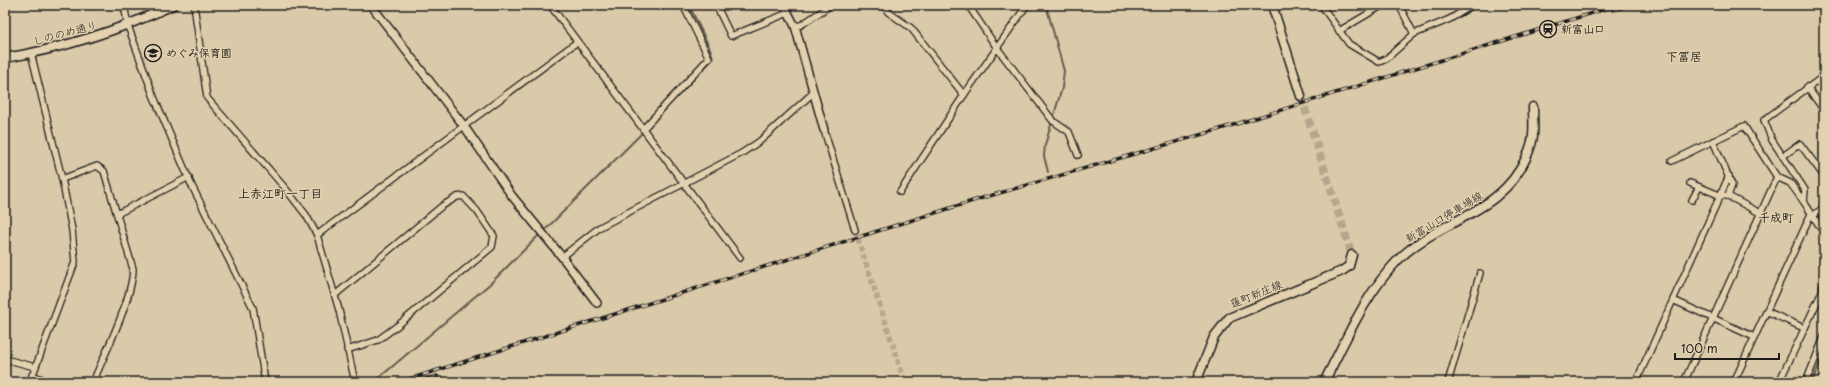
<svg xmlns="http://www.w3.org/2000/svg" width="1829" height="387" font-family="'Playpen Sans','Klee One',sans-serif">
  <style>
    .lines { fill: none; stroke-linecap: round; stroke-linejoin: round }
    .stream { stroke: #635c50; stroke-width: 2 }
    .minor-tunnel { stroke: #b5a78d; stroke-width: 5.5; stroke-dasharray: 5.5 3; stroke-linecap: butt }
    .secondary-tunnel { stroke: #b5a78d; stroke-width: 8; stroke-dasharray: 8 4; stroke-linecap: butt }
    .minor-casing { stroke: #1c1c1c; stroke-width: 8 }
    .tertiary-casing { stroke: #1c1c1c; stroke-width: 10 }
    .secondary-casing { stroke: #1c1c1c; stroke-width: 11 }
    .minor { stroke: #e3d1af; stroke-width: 5.5 }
    .tertiary { stroke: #e3d1af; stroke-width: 7 }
    .secondary { stroke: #e3d1af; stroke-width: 8 }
    .rail-casing { stroke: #1c1c1c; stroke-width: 3.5 }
    .rail { stroke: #e3d1af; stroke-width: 2; stroke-dasharray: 6; stroke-linecap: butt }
    .labels { text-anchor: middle; stroke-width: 3; stroke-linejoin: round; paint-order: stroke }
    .poi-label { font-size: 11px; font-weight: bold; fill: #1c1c1c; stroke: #e3d1af; text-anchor: start }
    .street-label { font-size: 11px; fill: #1c1c1c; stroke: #e3d1af }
    .neighbourhood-label { font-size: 12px; font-weight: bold; fill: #1c1c1c; stroke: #e3d1af }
  </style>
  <rect width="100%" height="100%" fill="#dbcaa9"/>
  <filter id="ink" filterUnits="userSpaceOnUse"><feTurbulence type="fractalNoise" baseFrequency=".025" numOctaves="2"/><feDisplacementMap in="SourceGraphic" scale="8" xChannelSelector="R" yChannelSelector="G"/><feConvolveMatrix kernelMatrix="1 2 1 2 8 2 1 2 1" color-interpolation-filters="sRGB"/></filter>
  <g filter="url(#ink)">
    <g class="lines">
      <!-- stream -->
      <g class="stream">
        <path d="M1046,5L1064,71L1062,88L1045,145L1044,156L1048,172"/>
        <path d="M664,110L713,59L711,51L689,5"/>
        <path d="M544,231L644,131"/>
        <path d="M374,382L491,283L540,234"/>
        <path d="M1812,382L1824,353"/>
      </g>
      <!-- minor-tunnel -->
      <path class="minor-tunnel" d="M855,230L905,382"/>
      <!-- secondary-tunnel -->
      <path class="secondary-tunnel" d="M1301,96L1352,255"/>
      <!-- minor casing -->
      <g class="minor-casing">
        <g id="minor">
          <path d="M124,5L128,26L154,97L191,184L253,308L265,382"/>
          <path d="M194,5L207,98L285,188L306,215L317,235L339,310L355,382"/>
          <path d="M550,5L740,258"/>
          <path d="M716,5L731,36L788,13"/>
          <path d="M884,5L888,12L911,28L964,95"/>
          <path d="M968,5L997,48L1053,121L1069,132L1078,155"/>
          <path d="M1321,5L1349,44L1379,62L1386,59L1414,34L1399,5"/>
          <path d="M795,26L801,25L831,5"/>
          <path d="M1339,31L1383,5"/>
          <path d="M1414,34L1450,19L1473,5"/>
          <path d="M1824,76L1764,120L1772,140L1805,190L1804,202L1824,233"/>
          <path d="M1807,87L1824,110"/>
          <path d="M643,129L709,58L683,5"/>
          <path d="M824,130L855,230"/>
          <path d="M1713,141L1732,185L1728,196"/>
          <path d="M1783,156L1800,144L1824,176"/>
          <path d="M1672,161L1744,126L1777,177L1790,183L1804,202"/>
          <path d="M62,179L97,166L104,171L133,269C132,300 106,351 93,382"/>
          <path d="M1690,183L1719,195L1728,196L1760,213"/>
          <path d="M900,192L964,95L1027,5"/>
          <path d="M1692,200L1699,187"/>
          <path d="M117,214L189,177"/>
          <path d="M1813,216L1824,207"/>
          <path d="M317,235L577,42"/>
          <path d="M562,257L600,227L742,153L760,141L814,92"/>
          <path d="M335,295L442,206L457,197L463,196L477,211L494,236L492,247L397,326L378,340L347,350"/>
          <path d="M1673,300L1754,337"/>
          <path d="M1766,311L1804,328"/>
          <path d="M5,359L35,367"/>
          <path d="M32,375L49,382"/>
          <path d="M30,382L75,262L72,230L62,179L31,53"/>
          <path d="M1448,382L1480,273"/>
          <path d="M1636,382L1729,176"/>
          <path d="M1684,382L1777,177"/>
          <path d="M1734,382L1811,214"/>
          <path d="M1779,382L1822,292L1824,282"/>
          <path d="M1806,382L1824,337"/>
        </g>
      </g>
      <!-- tertiary casing -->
      <g class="tertiary-casing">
        <g id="tertiary">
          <path d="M371,5L464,126L512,196L562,257L597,303"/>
          <path d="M784,5L795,26L824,130"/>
        </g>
      </g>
      <!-- secondary casing -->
      <g class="secondary-casing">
        <g id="secondary">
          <path d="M1272,5L1301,96"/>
          <path d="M5,58C65,48 118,31 173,5"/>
          <path d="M1196,382L1214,337L1229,318L1342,271L1349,266L1352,255"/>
          <path d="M1324,382C1346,340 1365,294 1398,260C1438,219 1501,215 1526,158C1529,151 1533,142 1533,135C1534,126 1533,116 1533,107"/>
        </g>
      </g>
      <!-- minor -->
      <use href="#minor" class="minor"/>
      <!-- tertiary -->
      <use href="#tertiary" class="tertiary"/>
      <!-- secondary -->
      <use href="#secondary" class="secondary"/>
      <!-- rail casing -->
      <g class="rail-casing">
        <g id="rail">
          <path d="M1613,10L1630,5"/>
          <path d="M400,382L979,199L1217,130L1618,5"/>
          <path d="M419,382L437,376"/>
        </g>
      </g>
      <!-- rail -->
      <use href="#rail" class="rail"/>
    </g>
  </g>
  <!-- icons -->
  <defs>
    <g id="station-ring" transform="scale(0.9)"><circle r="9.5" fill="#e3d1af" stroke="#1c1c1c" stroke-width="1.5"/><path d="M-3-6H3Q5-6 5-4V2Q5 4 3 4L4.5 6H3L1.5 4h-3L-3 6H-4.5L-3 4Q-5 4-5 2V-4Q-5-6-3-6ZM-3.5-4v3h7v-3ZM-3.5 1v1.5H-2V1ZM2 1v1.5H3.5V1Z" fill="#1c1c1c"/></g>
    <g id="school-ring" transform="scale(0.9)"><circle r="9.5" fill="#e3d1af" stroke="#1c1c1c" stroke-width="1.5"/><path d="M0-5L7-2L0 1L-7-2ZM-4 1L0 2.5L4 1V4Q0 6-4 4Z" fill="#1c1c1c"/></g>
  </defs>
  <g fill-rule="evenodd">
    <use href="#station-ring" x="1548" y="29"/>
    <use href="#school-ring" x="153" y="53"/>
  </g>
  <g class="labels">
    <!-- poi labels -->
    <g class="poi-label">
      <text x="1561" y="33">新富山口</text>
      <text x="166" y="57">めぐみ保育園</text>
    </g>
    <!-- street labels -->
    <g class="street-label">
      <text transform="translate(65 33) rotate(-15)" y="4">しののめ通り</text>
      <text transform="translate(1444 217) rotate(-31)" y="4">新富山口停車場線</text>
      <text transform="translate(1256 294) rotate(-22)" y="4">蓮町新庄線</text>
    </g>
    <!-- neighbourhood labels -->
    <g class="neighbourhood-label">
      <text x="1684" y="61">下冨居</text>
      <text x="280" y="198">上赤江町一丁目</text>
      <text x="1776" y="222">千成町</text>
    </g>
  </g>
  <!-- margin -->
  <rect width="1829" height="387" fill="none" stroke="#e3d1af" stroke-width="20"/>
  <rect x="10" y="10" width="1809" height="367" fill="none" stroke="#1c1c1c" stroke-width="1.5" filter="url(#ink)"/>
  <!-- scale -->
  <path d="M1675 353v6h104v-6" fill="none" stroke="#1c1c1c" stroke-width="2"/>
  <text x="1681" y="353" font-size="12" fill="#1c1c1c" stroke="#e3d1af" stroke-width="3" paint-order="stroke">100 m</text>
</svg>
